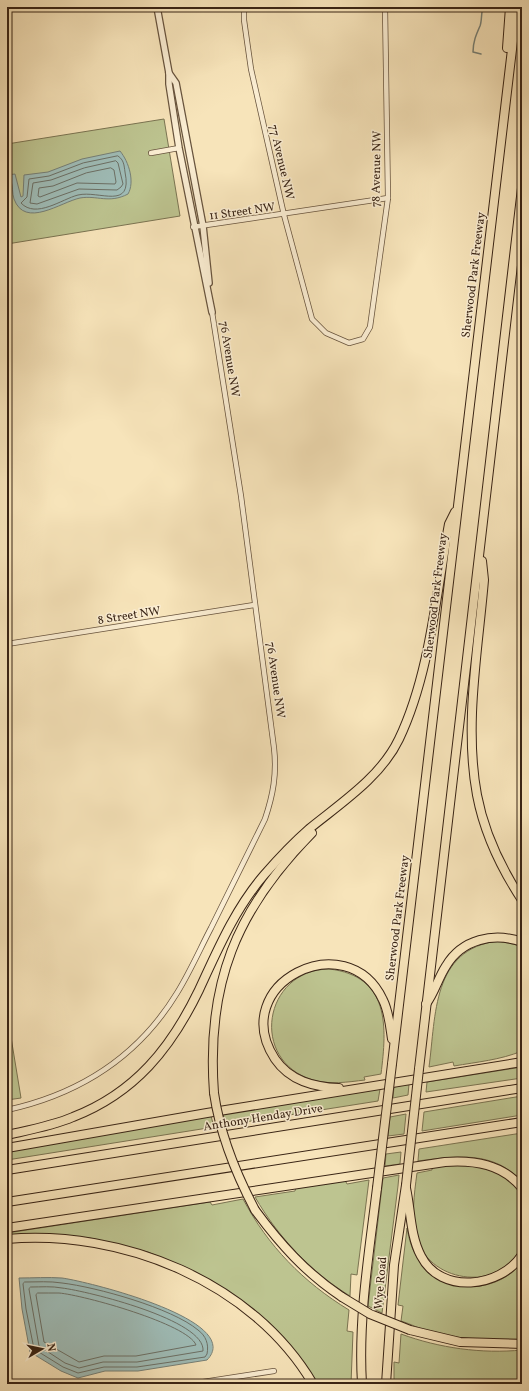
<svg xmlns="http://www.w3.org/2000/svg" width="529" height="1391" font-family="Vollkorn,serif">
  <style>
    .green { fill: #bdc490; stroke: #7b7452 }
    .water { fill: #9fbdb8; stroke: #768077 }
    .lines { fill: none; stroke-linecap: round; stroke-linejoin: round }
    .shore { stroke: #6c7066; stroke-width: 1 }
    .stream { stroke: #768077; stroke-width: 1.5 }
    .minor-casing { stroke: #68543e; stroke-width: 6 }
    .tertiary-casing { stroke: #68543e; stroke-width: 8 }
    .motorway-casing { stroke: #392415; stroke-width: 10 }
    .minor { stroke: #faedd2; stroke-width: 4.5 }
    .tertiary { stroke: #faedd2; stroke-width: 5.5 }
    .motorway { stroke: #f7e4ba; stroke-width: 8 }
    .motorway-bridge-casing { stroke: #392415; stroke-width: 10; stroke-linecap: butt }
    .motorway-bridge { stroke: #f7e4ba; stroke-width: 8 }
    .labels { text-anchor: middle; stroke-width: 3; stroke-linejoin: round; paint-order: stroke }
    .street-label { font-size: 12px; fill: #392415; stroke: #faedd2 }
  </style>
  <rect width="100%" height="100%" fill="#f7e4ba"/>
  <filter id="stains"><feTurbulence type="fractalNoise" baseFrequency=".005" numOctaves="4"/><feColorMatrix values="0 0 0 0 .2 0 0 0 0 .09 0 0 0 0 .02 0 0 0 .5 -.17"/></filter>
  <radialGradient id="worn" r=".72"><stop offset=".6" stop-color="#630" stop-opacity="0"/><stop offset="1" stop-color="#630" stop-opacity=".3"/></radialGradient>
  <!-- green -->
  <g class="green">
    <path d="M164,119L180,216L7,244V144Z"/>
    <path d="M498,941L522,946V1051C500,1060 477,1062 454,1066L453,1062L429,1067C436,1015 432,949 498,941Z"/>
    <path d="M329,969C390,976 387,1027 381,1074L364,1077L365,1080C348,1082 329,1085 313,1080C249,1061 263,970 329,969Z"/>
    <path d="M7,1013L21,1098L7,1100Z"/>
    <path d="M522,1067V1078L426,1092L427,1082Z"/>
    <path d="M409,1084L408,1095L393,1098L394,1087Z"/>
    <path d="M380,1089L378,1101L226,1125L223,1114Z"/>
    <path d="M522,1096V1115L422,1131L424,1112Z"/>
    <path d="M406,1114L404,1134L388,1136L390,1117Z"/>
    <path d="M211,1116L214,1127L7,1160V1151Z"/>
    <path d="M522,1133V1182C494,1150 456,1156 418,1161L419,1149Z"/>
    <path d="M401,1152L400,1164L385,1166L386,1154Z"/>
    <path d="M465,1163C485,1168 512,1173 521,1194C524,1200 522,1209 522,1215C522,1224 524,1238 521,1246C504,1292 431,1285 417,1239C411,1217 414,1195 417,1173L432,1170V1166Z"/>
    <path d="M399,1175L398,1186L382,1313L368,1306L383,1178Z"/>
    <path d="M345,1180L347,1184L369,1180L357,1275L351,1274L350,1296C311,1272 278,1237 255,1197L295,1191L296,1187Z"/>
    <path d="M243,1199C268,1246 303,1282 349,1310L347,1331L353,1332L351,1384H318L299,1358L225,1290L190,1270L148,1252L90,1238L61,1236L7,1237V1233L210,1202L212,1205Z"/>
    <path d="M407,1228C409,1239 412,1251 419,1260C424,1268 433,1271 442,1275C448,1279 457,1285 464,1286C485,1289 510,1279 522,1262V1339C492,1340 460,1340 430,1332C420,1329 411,1324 401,1321L403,1306L398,1305Z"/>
    <path d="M401,1334C439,1348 482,1354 522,1350V1384H394V1362L399,1363Z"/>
  </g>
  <!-- water -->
  <g class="water">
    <path d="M120,151C129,162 135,182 128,194C109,204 97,195 80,198C61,202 25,229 14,199C12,193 13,186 11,181H7V175L15,174L21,197L23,196L24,175L48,172L82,159Z"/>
    <path d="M19,1278C33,1278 48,1277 62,1278C85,1281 246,1320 207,1360L138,1371H105L78,1378L61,1371L30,1352L22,1309Z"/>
  </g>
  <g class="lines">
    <!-- shore -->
    <g class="shore">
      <path d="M118,156C124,160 124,165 125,172C133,211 99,190 78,195C62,199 36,219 21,203L27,197L29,179L49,176L83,163Z"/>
      <path d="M116,161L118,163L123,184L121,187L117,190L79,189L37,204L30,203L33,183L51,180L84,168Z"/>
      <path d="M111,168L114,170L116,182L115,184L77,183L40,197L38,196L39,188L53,186L86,173Z"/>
      <path d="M25,1282C37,1282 50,1281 62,1283C96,1287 172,1308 198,1330C206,1336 209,1344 207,1354L205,1357L137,1367H104L78,1373L63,1367L34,1349L26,1309L23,1284Z"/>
      <path d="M31,1287C41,1287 52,1286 62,1288C87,1291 206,1320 203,1351L137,1362H103L79,1368L65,1363L39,1346L29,1289Z"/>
      <path d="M38,1293C45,1293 52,1293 59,1293C83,1295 188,1324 196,1345L136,1356H104L79,1362L44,1342L36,1295Z"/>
    </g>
    <!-- stream -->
    <path class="stream" d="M481,54L473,52C473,42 476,35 480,26C482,21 481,13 483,7"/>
    <!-- minor casing -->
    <g class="minor-casing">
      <g id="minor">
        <path d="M244,7V20L251,69L284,215L312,319L326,333L349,343L363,339L370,327L388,198L385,7"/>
        <path d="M151,153L179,148"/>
        <path d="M193,227L388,198"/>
        <path d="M7,644L254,605"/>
        <path d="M7,1110C80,1094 138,1057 177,993C190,972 200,949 211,928C229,891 247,855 265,819C273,795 277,774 274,748L241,496L212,312"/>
        <path d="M190,1384L274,1371"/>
      </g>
    </g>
    <!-- tertiary casing -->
    <g class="tertiary-casing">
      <g id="tertiary">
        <path d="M157,7L169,73V84L179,148L212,312"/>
        <path d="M169,73L176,83L203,226L209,283"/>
      </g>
    </g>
    <!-- motorway casing -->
    <g class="motorway-casing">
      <g id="motorway">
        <path d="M507,48L510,7"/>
        <path d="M482,561L484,580C478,651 464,725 477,795C484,832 501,868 522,900"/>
        <path d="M426,1004C435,992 438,978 446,966C462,939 494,932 522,942"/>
        <path d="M392,1064L517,7"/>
        <path d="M419,1069L522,188"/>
        <path d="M339,1088C314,1087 290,1081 275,1059C226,984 347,923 383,1000C389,1012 390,1026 392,1039"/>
        <path d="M214,1093C206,984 236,910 312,833"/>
        <path d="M7,1135C29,1130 52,1126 73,1117C135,1093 171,1048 199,990C218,949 235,909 264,875C278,859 293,843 309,829C341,803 381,777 399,739C430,674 436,594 449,524L455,512"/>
        <path d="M7,1148L207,1113L522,1062"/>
        <path d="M7,1170L522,1088"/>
        <path d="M406,1188C411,1211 410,1235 421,1256C441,1295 500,1288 522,1255"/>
        <path d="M7,1202L522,1122"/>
        <path d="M255,1210C280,1244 306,1273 342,1297"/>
        <path d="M7,1228L445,1162C475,1160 502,1164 522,1188"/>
        <path d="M7,1239C122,1229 253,1282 313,1384"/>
        <path d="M410,1330L460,1342L522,1344"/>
        <path d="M362,1384C358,1319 369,1253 377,1188"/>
        <path d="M386,1384L394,1265L406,1185"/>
      </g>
    </g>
    <!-- minor -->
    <use href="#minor" class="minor"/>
    <!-- tertiary -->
    <use href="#tertiary" class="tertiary"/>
    <!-- motorway -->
    <use href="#motorway" class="motorway"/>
    <!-- motorway-bridge casing -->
    <g class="motorway-bridge-casing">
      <g id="motorway-bridge">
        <path d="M214,1093C220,1135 235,1172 255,1210"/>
        <path d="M406,1185L419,1069"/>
        <path d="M377,1188L392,1064"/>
        <path d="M342,1297L370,1314L410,1330"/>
      </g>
    </g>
    <!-- motorway-bridge -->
    <use href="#motorway-bridge" class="motorway-bridge"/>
  </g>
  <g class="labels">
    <!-- street labels -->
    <g class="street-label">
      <text transform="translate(282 162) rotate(77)" y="4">77 Avenue NW</text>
      <text transform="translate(376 169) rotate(-89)" y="4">78 Avenue NW</text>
      <text transform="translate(242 211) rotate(-8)" y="4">11 Street NW</text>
      <text transform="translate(473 275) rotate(-83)" y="4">Sherwood Park Freeway</text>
      <text transform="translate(230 359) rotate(81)" y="4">76 Avenue NW</text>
      <text transform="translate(435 596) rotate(-83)" y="4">Sherwood Park Freeway</text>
      <text transform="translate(129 615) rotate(-9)" y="4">8 Street NW</text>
      <text transform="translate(276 680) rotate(82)" y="4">76 Avenue NW</text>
      <text transform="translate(397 918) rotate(-83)" y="4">Sherwood Park Freeway</text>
      <text transform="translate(263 1117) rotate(-9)" y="4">Anthony Henday Drive</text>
      <text transform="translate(380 1283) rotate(-85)" y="4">Wye Road</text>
    </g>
  </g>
  <!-- margin -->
  <rect width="529" height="1391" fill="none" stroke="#f7e4ba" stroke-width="24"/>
  <rect x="8" y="8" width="513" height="1375" fill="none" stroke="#392415" stroke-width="2"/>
  <rect x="12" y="12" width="505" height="1367" fill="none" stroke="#392415"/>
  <!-- north arrow -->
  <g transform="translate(42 1349) rotate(81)" stroke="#faedd2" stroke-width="3" paint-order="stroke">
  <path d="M0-3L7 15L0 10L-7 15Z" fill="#392415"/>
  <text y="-6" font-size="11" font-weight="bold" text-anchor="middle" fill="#392415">N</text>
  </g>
  <rect width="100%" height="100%" filter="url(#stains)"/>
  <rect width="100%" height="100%" fill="url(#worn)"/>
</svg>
